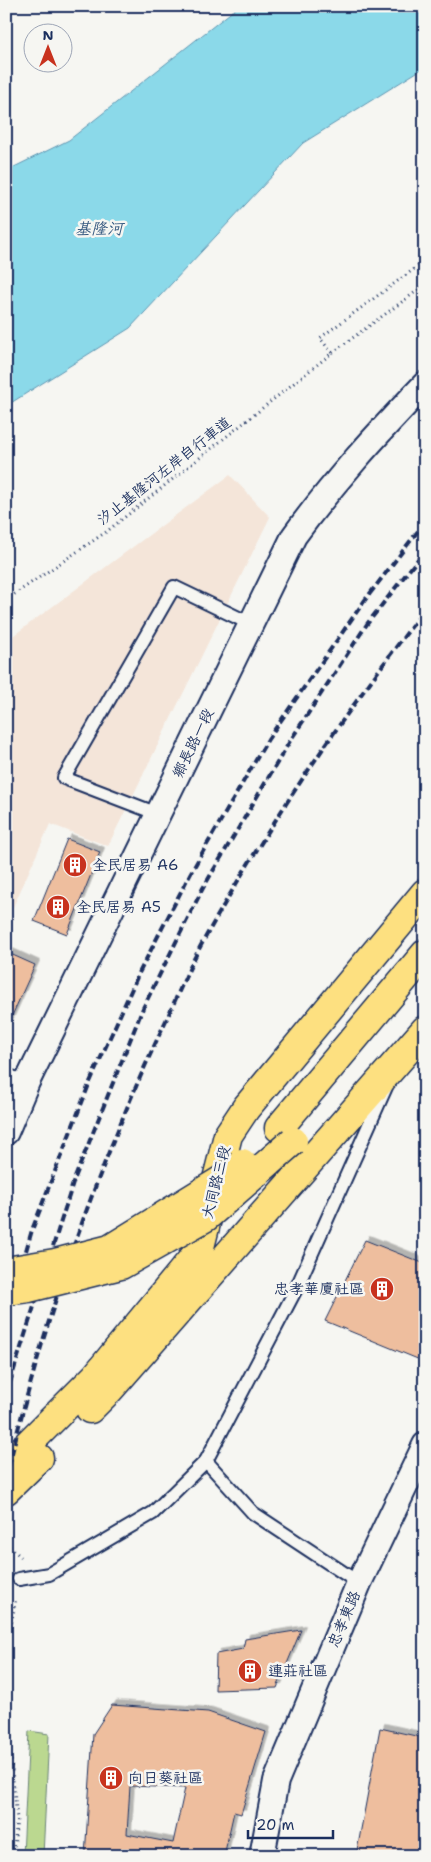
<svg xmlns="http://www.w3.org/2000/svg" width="431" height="1862" font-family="'Shantell Sans','LXGW WenKai TC',sans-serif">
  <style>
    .built { fill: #f4e5d9 }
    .green { fill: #bbd890; stroke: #6b8477 }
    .water { fill: #8bd9e9; stroke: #5e95b1 }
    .building { fill: #eebe9e; stroke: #1b2f5e; fill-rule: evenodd; filter: url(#shadow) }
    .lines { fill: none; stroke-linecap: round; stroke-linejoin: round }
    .lane-casing { stroke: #1b2f5e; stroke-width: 16 }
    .street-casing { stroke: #1b2f5e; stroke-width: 28 }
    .primary-casing { stroke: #1b2f5e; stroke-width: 31 }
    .highway-casing { stroke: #1b2f5e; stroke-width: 31 }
    .path { stroke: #1b2f5e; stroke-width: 3; stroke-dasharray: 1 4; stroke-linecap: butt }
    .lane { stroke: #f6f6f2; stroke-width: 12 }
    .street { stroke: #f6f6f2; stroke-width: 24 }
    .primary { stroke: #fde080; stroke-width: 28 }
    .highway { stroke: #fde080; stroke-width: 28 }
    .rail { stroke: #1b2f5e; stroke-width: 4; stroke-dasharray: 8 4; stroke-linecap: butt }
    .highway-bridge-casing { stroke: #1b2f5e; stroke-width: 31; stroke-linecap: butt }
    .highway-bridge { stroke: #fde080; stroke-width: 28 }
    .labels { text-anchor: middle; stroke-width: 5; stroke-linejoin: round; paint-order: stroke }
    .street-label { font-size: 15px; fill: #1b2f5e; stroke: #f6f6f2 }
    .poi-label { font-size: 15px; fill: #1b2f5e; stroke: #f6f6f2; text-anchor: start }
    .water-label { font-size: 16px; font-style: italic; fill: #375a81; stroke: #f6f6f2 }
  </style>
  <defs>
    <filter id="shadow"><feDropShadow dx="4.5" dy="-4.5" stdDeviation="0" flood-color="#0004"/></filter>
  </defs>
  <rect width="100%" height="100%" fill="#f6f6f2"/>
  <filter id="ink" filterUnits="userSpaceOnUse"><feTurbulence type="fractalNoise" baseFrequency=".02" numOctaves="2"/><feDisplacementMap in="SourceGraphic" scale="10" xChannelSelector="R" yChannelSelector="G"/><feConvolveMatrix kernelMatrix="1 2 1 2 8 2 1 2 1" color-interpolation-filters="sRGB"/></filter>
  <g filter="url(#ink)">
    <!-- built -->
    <path class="built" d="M230,475L270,517L108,846L50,824L6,923V641Z"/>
    <!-- green -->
    <path class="green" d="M29,1731L49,1734L43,1856H23Z"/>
    <!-- water -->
    <path class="water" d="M239,6H425V67L303,143L130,328L6,406V171L69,140Z"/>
    <!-- building -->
    <g class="building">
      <path d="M67,839L100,852L67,934L34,921Z"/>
      <path d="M6,952L35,965L6,1029Z"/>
      <path d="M365,1240L425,1264V1362L325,1321Z"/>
      <path d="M301,1630L277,1688L215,1690L216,1654L243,1649L245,1639Z"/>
      <path d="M112,1705L208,1712L266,1732L241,1814L234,1812L224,1856H85L93,1734ZM130,1786L185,1788L173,1843L127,1834Z"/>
      <path d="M380,1728L425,1738V1856H356Z"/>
    </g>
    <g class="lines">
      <!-- lane casing -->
      <g class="lane-casing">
        <g id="lane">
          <path d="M158,814L64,778L174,587L251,624"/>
          <path d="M6,1075L27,1082"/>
          <path d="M206,1461L296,1289L386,1087"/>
          <path d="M19,1579L49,1574L153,1513L206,1461L253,1513L359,1583"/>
        </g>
      </g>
      <!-- street casing -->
      <g class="street-casing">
        <g id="street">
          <path d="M6,1132L27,1082L294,536C334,481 378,433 425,384"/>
          <path d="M262,1856L276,1781L359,1583L425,1445"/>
        </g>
      </g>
      <!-- primary casing -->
      <g class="primary-casing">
        <g id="primary">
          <path d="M90,1409L110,1389L425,1030"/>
          <path d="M6,1466L95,1377L199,1251L228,1135L246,1108L425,893"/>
          <path d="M6,1490L39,1458"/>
        </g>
      </g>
      <!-- highway casing -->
      <g class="highway-casing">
        <path id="highway" d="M279,1128L425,954"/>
      </g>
      <!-- path -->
      <g class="path">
        <path d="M332,353L320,338L425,261"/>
        <path d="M6,600L106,532L332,353L425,285"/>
        <path d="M6,1543L21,1557"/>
        <path d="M13,1856L17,1819L7,1721L9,1637L16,1598"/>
      </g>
      <!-- lane -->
      <use href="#lane" class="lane"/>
      <!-- street -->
      <use href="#street" class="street"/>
      <!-- primary -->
      <use href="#primary" class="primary"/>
      <!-- highway -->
      <use href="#highway" class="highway"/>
      <!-- rail -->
      <g class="rail">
        <path d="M6,1320L32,1230L90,1082L138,975L190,874L268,739L365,600L425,522"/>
        <path d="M6,1395L74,1180L143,1008L203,888L290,741L367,624L425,550"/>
        <path d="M6,1478C42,1325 95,1173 161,1031C176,1000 188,968 205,938C269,823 344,714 425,609"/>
      </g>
      <!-- highway-bridge casing -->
      <g class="highway-bridge-casing">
        <g id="highway-bridge">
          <path d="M6,1271L55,1263L110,1249L230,1175L242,1163"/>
          <path d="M6,1291L29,1288L121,1265L206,1217L293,1141"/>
        </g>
      </g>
      <!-- highway-bridge -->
      <use href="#highway-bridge" class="highway-bridge"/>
    </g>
  </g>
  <!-- icons -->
  <defs>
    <g id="building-disc" transform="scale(1.25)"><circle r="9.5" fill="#c8321e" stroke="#f6f6f2"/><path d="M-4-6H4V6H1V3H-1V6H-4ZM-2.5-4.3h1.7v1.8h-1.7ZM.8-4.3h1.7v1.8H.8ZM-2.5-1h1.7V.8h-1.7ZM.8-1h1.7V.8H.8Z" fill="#fff"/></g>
  </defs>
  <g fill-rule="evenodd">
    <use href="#building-disc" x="75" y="865"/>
    <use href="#building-disc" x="58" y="907"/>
    <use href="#building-disc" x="382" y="1289"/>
    <use href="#building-disc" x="250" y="1671"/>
    <use href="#building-disc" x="111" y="1778"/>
  </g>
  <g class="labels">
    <!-- street labels -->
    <g class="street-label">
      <text transform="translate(164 471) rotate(-38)" y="5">汐止基隆河左岸自行車道</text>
      <text transform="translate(193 743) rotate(-64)" y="5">鄉長路一段</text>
      <text transform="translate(216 1182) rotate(-76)" y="5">大同路三段</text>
      <text transform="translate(344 1619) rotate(-67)" y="5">忠孝東路</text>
    </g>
    <!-- poi labels -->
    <g class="poi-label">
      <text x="92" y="870">全民居易 A6</text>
      <text x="76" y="912">全民居易 A5</text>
      <text x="364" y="1294" text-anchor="end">忠孝華廈社區</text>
      <text x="268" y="1676">連莊社區</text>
      <text x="128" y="1783">向日葵社區</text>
    </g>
    <!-- water labels -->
    <g class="water-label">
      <text x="99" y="234">基隆河</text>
    </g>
  </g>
  <!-- margin -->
  <rect width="431" height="1862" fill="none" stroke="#f6f6f2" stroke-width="25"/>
  <rect x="12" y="12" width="406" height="1837" fill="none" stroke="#1b2f5e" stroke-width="2" filter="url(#ink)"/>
  <!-- north arrow -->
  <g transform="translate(48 48)"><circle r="24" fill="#f6f6f2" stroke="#9ea6b7"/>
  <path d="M0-4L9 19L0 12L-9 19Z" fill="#c8321e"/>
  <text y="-8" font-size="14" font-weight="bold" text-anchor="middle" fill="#1b2f5e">N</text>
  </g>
  <!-- scale -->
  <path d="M248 1830v8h85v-8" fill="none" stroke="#1b2f5e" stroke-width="2.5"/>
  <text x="256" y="1830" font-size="15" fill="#1b2f5e" stroke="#f6f6f2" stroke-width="4" paint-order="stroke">20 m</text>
</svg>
